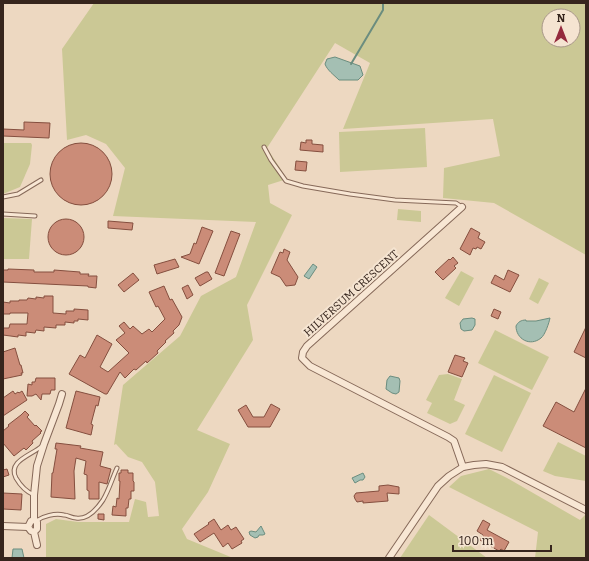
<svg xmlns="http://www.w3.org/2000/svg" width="589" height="561" font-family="Bitter,serif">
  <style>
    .green { fill: #cbc895; fill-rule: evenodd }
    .water { fill: #a4bfb3; stroke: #6b8d7f }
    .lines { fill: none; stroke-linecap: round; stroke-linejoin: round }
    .stream { stroke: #6b8d7f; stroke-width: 2 }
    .building { fill: #cb8c78; stroke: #854f3f }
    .service-casing { stroke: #866959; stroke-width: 5 }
    .minor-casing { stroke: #866959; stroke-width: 8 }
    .service { stroke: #f8e7d4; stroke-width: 3 }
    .minor { stroke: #f8e7d4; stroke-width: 6 }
    .labels { text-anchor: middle; stroke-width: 4; stroke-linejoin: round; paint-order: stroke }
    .street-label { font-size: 11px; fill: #36251d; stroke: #f5e4d1 }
  </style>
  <rect width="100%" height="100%" fill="#edd8c1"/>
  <!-- green -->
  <g class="green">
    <path d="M94,3H586V255L494,203L443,198L444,168L500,156L493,119L343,129L370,63L335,43L267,148L287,179L268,185L270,203L292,215L247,305L253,340L197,430L230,444L208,492L182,529L187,539L233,558H46V524L56,519L78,522H129L135,499L146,502L148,517L159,516L155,482L142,462L128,457L116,444L114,445L123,385L180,336L201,296L236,277L256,222L113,216L125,168L106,144L86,135L67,140L62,49ZM549,16H573V40H549Z"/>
    <path d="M425,128L427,167L340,172L339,132Z"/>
    <path d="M3,143H31L32,145L30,164L20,187L3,194Z"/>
    <path d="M398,209L421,211V222L397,220Z"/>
    <path d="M3,218L32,219L29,259H3Z"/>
    <path d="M461,271L474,278L459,306L445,298Z"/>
    <path d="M539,278L549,283L538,304L529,299Z"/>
    <path d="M495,330L549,357L532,390L478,363Z"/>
    <path d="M448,374L462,379L454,400L465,405L457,421L450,424L427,413L432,403L426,400L439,375Z"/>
    <path d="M494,375L531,393L502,452L465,434Z"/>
    <path d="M558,442L586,456V481L555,476L543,471Z"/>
    <path d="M489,469L507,478L580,520L586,514V558H535L538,532L449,487L461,476Z"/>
    <path d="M429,515L487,558H400Z"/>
  </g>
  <!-- water -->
  <g class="water">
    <path d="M335,57L360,66L363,75L358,80H339C334,75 327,70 325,64L327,59Z"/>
    <path d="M313,264L317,267L309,279L304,276Z"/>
    <path d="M472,318L475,319V325L472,330L464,331L461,329L460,323L463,319Z"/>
    <path d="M550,318C549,323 545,335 541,338C530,347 516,339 516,326C518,322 521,320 526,320V321H536Z"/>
    <path d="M390,376L399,378L400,381L399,392L396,394L392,393L386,389L387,380Z"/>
    <path d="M363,473L365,477L363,480H360L355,483L352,478Z"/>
    <path d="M261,526L265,534L263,535H259L258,537L255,538L250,535L249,532L251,531L256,532Z"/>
    <path d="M13,549H22L24,558H12Z"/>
  </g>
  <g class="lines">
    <!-- stream -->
    <path class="stream" d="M351,64L383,10V3"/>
  </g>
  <!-- building -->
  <g class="building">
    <path d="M24,122L50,123L49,138L3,136V129L24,130Z"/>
    <path d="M306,140H312V144L323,145V152L300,150L301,142L306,143Z"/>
    <circle cx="81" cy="174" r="31"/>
    <path d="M296,161L307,162L306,171L295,170Z"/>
    <circle cx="66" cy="237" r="18"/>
    <path d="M108,221L133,223L132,230L108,228Z"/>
    <path d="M202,227L213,231L199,264L181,257L190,254L194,243L196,244Z"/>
    <path d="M471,228L480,233L478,238L485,242L481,249L477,247L476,249L473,248L470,255L460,249Z"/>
    <path d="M231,231L240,234L224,276L215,273Z"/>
    <path d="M284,249L290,252L287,260L298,277L295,285L286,286L280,277L271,273L280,252L283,253Z"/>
    <path d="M453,257L458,263L454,266L456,268L443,280L435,272L449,259L450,260Z"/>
    <path d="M175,259L179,267L157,274L154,265Z"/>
    <path d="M8,269L34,270V272H54V270L80,272V274H89L88,276H97L96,288L88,287V286L3,282V270H8Z"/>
    <path d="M508,270L519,275L510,292L491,283L495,275L504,280Z"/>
    <path d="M206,272H208L212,279L200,286L195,278Z"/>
    <path d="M133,273L139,280L124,292L118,285Z"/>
    <path d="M188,285L193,295L187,299L182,288Z"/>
    <path d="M164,286L170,300L172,299L182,317L179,325L173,331L174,333L165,341L166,342L157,351L158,353L147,363L146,361L136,370L134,369L125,378L120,372L107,394H105L69,374L80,355L85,358L97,335L112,344L100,367L108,372L129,353L116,340L125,333L119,326L124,322L130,329L133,326L142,334L149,329L152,332L165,319L158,306L156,307L149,292Z"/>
    <path d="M44,296H53V313L66,314V311H74V309L88,310V320L78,319V321H74V323L65,322V325H56V328L44,327V331L36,330L35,333L26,332V336L18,335V337L3,335V328H9L10,324H27L28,313H10V314H3V302L10,303V301H19V300H27L28,298L36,299V297L44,298Z"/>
    <path d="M494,309L501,312L498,319L491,316Z"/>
    <path d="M586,327V358L574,352Z"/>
    <path d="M15,348L20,365H21L23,373H21L22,375L3,379V352Z"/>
    <path d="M455,355L465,358L463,361L468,363L462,377L448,372Z"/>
    <path d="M36,378H55V390H51L50,394H42L41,400L36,394L32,396H27L28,384L32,385V382H35Z"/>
    <path d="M586,388V448L543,426L556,402L574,412Z"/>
    <path d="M13,391L15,394L18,392L19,393L22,391L27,400L3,416V398Z"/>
    <path d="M76,391L100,397L98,406L96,405L91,424L93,425L91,435L66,428Z"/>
    <path d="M271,404L280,409L270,427H248L238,410L246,405L253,417H264Z"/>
    <path d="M25,411L29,415L27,417L35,426L36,425L42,431L40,432L41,433L32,441L33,443L26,450L24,448L14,456L3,443V431L9,426L8,425L21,415Z"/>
    <path d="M56,443L81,446L80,448L103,452L100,466L111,469L107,484L99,482V499H89V491L87,490V475L84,474L86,461L76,458L74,471L75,499L51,497L52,473H53L57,449H55Z"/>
    <path d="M7,469L9,475L3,477V470Z"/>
    <path d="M121,470H128V473H133V481L134,482V491H131V499H129L128,508H126V516L112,515L113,506L116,507L117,498L119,499L120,481H119V473H121Z"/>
    <path d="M388,485L399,487V494L387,493L388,501L363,503V501L357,502L355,499L354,496L356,493L379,491V486Z"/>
    <path d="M3,493L22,494L21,510L3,509Z"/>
    <path d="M98,514H104V520L98,519Z"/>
    <path d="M214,519L221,530L228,525L231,530L236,527L244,539L241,541L242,543L232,549L228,543L223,547L214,533L200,542L194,534L209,524L208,523Z"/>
    <path d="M483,520L490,524L487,530L509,542L504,551L501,549L499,551L480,540L483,535L477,531Z"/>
  </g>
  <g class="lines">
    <!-- service casing -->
    <g class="service-casing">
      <g id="service">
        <path d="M264,147L271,160L286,181L303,186L350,194L395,200L456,203L462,207"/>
        <path d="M3,197L18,194L41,180"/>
        <path d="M3,214L35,216"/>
        <path d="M34,495C27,492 20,485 16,478C7,461 32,455 42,446"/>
        <path d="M36,521C43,516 55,513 64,515C68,515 71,518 76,518C88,520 97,509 103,500C109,490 112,479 117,468"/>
      </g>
    </g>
    <!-- minor casing -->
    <g class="minor-casing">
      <g id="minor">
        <path d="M462,207L307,346L303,352L302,358L310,366L448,437L454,441L463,467"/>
        <path d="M34,520V495L37,466L44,444L59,404L62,394"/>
        <path d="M3,526L28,527"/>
        <path d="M34,532L37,529V522L34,520L31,521L28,527L31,531L34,532L37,545"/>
        <path d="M389,558L438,486L449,476L463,467L474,465L486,464L502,467L586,510"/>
      </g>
    </g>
    <!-- service -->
    <use href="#service" class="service"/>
    <!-- minor -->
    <use href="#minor" class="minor"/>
  </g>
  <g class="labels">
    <!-- street labels -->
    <g class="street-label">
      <text transform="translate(351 293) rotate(-42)" y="4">HILVERSUM CRESCENT</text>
    </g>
  </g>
  <!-- border -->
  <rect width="589" height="561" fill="none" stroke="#36251d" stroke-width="8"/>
  <!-- north arrow -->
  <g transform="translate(561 28)"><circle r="19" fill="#f5e4d1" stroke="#a99889"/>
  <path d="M0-3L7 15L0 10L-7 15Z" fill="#942a3d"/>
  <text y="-6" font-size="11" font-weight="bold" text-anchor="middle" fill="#36251d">N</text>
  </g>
  <!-- scale -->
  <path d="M453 545v6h98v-6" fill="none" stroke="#36251d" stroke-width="2"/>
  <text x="459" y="545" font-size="12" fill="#36251d" stroke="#f5e4d1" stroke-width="3" paint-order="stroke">100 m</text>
</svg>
